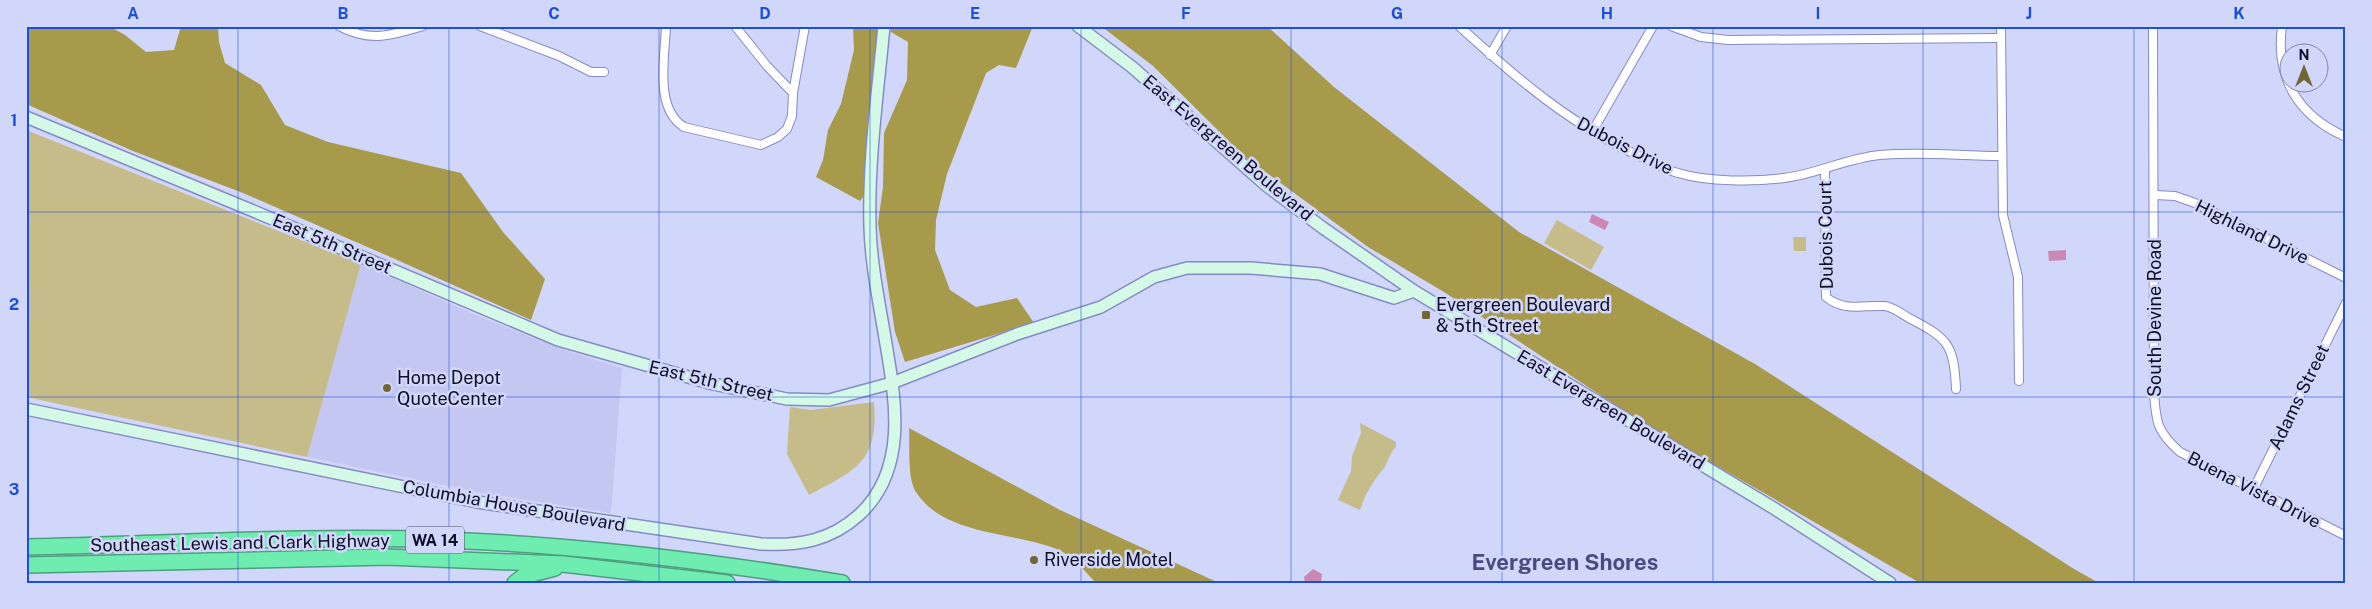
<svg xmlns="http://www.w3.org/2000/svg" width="2372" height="609" font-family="'Public Sans',sans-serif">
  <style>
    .built { fill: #c3c7f1 }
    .green { fill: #c5bc89 }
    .forest { fill: #a79a4a }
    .water { fill: #cc88b5 }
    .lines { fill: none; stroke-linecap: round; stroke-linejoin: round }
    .street-casing { stroke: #858bc4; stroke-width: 10 }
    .secondary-casing { stroke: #858bc4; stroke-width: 14 }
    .highway-casing { stroke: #4d9f7f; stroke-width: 18 }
    .street { stroke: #fff; stroke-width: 8 }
    .secondary { stroke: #d4fae7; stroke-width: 11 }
    .highway { stroke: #6fedb0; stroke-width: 15 }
    .grid { fill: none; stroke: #1d4ed8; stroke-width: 1; stroke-opacity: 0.55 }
    .poi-dot { fill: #706734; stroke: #d1d6fb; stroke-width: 2 }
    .labels { text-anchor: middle; stroke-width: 5; stroke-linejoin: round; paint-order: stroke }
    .shield { fill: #d1d6fb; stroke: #484b64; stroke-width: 1 }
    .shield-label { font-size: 16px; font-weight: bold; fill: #0e0f24 }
    .street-label { font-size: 18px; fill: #0e0f24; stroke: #d1d6fb }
    .poi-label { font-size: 18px; fill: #0e0f24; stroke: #d1d6fb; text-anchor: start }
    .district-label { font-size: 22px; font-weight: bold; fill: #494b80; stroke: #d1d6fb }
    .neatline { fill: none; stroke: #1d4ed8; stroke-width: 2 }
    .grid-label { font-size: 16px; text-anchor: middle; font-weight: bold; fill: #1d4ed8 }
  </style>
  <rect width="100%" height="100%" fill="#d1d6fb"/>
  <!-- built -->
  <path class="built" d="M361,264L478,316L561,349L622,368L611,513L482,493L307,457Z"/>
  <!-- green -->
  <g class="green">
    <path d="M26,130L361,264L307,457L26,397Z"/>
    <path d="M1557,220L1604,247L1591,270L1544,243Z"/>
    <path d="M1793,237H1806V251H1794Z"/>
    <path d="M874,402C879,462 856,470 809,495L787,454L790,407L811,410Z"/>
    <path d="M1360,423L1396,442V447C1389,453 1389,461 1384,468C1372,483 1366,492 1360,510L1338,500L1351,471L1352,456L1361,433Z"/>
  </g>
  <!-- forest -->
  <g class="forest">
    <path d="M26,26H109L125,35L146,52L174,50L181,26H218L219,42L225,63L261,85L285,125L328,142L461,173L503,232L545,279L531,320L395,259L243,193L133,151L26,104Z"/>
    <path d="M853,26H878L865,194L860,201L816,177L823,160L828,130L841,104L854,50Z"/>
    <path d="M891,26H1033L1016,68L999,65L986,73L947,174L936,220L935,250L950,290L976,307L1017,298L1034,323L905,362L895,332L878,223L883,187L884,133L907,80L908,42L891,32Z"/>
    <path d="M1101,26H1267L1334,87L1519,232L1755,364L2074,569L2099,583H1920L1644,424L1444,292L1368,247L1245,157L1153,66Z"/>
    <path d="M909,428L1060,510L1219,583H1096C1086,572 1072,556 1059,550C1015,531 945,537 916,492C907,478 910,445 909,428Z"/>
  </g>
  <!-- water -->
  <g class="water">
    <path d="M1592,214L1609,222L1605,230L1589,222Z"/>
    <path d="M2066,250V260L2049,261L2048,251Z"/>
    <path d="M1313,569L1322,574L1321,583H1305L1304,577Z"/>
  </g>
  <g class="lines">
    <!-- street casing -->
    <g class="street-casing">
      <g id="street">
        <path d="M339,26C371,43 391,35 423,26"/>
        <path d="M480,26L559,56L591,72H604"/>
        <path d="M666,26C665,58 654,108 684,127L761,145L778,137L787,129L792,116L793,93L805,26"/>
        <path d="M735,26L767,66L793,93"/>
        <path d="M1459,26C1516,78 1573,127 1644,158C1655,163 1666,170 1678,173C1708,182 1754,182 1784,178C1817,174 1847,158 1880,155C1919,151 1961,156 2001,156"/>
        <path d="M1671,26L1701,37L1728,40L2000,38"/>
        <path d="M2001,26L2003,215L2018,277L2019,381"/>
        <path d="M2153,26L2154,393C2156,422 2157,432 2180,452L2346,536"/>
        <path d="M2282,26C2275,78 2298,116 2346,137"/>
        <path d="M1490,55L1507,26"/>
        <path d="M1592,132L1653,26"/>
        <path d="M1825,169L1826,297C1844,312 1863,305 1885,306C1893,307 1902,314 1909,318C1947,338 1954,343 1956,389"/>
        <path d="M2155,195L2175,196L2195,203L2346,278"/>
        <path d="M2253,490L2346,303"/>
      </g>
    </g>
    <!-- secondary casing -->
    <g class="secondary-casing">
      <g id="secondary">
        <path d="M1078,26L1132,67L1267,186L1323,228L1414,291L1775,509L1890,583"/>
        <path d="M26,117L251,210L558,340L713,384L787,399L829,400L892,383L1017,334L1101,307L1154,277L1187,268H1251L1320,274L1394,298L1414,291"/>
        <path d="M26,409L477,502L761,544C799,546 830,541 859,515C911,467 894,393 884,332C878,297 871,262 870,227C868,162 878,91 884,26"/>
      </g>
    </g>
    <!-- highway casing -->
    <g class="highway-casing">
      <g id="highway">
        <path d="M26,547C166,544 306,535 446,540C579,545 710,561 842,583"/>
        <path d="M26,565L387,557L563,564L727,583"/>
        <path d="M515,583L524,576L555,568"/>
      </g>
    </g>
    <!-- street -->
    <use href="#street" class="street"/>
    <!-- secondary -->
    <use href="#secondary" class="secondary"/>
    <!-- highway -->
    <use href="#highway" class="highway"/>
  </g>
  <!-- grid -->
  <path class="grid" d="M238,26V583M449,26V583M659,26V583M870,26V583M1081,26V583M1291,26V583M1502,26V583M1713,26V583M1923,26V583M2134,26V583M26,212H2346M26,397H2346"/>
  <!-- markers -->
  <g class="poi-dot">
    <rect x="1421" y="310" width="10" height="10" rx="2.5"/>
    <circle cx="387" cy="388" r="5"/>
    <circle cx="1034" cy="560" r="5"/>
  </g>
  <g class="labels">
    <!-- shield labels -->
    <rect class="shield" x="406" y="526.5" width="58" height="27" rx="4"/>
    <g class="shield-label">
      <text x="435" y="546">WA 14</text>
    </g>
    <!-- street labels -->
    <g class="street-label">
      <text transform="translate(1625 146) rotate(27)" y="6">Dubois Drive</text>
      <text transform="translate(1228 148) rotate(40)" y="6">East Evergreen Boulevard</text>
      <text transform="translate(2252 232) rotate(26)" y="6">Highland Drive</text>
      <text transform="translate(1826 235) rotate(-91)" y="6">Dubois Court</text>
      <text transform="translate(332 244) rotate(23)" y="6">East 5th Street</text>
      <text transform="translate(2155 318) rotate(-90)" y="6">South Devine Road</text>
      <text transform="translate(711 381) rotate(13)" y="6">East 5th Street</text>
      <text transform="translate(2299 397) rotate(-64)" y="6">Adams Street</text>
      <text transform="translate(1611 410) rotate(31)" y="6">East Evergreen Boulevard</text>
      <text transform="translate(2254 490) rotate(27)" y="6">Buena Vista Drive</text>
      <text transform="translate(514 506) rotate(10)" y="6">Columbia House Boulevard</text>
      <text transform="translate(240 543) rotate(-1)" y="6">Southeast Lewis and Clark Highway</text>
    </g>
    <!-- poi labels -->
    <g class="poi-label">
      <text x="1436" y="311">Evergreen Boulevard<tspan x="1436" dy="21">&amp; 5th Street</tspan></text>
      <text x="397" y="384">Home Depot<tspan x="397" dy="21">QuoteCenter</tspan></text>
      <text x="1044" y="566">Riverside Motel</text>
    </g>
    <!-- district labels -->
    <g class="district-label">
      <text x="1565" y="570">Evergreen Shores</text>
    </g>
  </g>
  <!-- border -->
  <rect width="2372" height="609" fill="none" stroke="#d1d6fb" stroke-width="55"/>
  <!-- north arrow -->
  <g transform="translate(2304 68)"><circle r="24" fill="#d1d6fb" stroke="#8386a5"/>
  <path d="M0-4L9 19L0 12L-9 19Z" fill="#706734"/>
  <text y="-8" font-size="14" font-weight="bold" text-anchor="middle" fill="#0e0f24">N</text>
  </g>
  <rect x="28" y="28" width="2316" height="554" class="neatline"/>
  <g class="grid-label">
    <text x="133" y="19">A</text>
    <text x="343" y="19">B</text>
    <text x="554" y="19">C</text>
    <text x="765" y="19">D</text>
    <text x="975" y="19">E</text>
    <text x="1186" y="19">F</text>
    <text x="1397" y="19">G</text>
    <text x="1607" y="19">H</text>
    <text x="1818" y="19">I</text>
    <text x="2029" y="19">J</text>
    <text x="2239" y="19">K</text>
    <text x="14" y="126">1</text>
    <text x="14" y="310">2</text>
    <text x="14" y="495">3</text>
  </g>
</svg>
